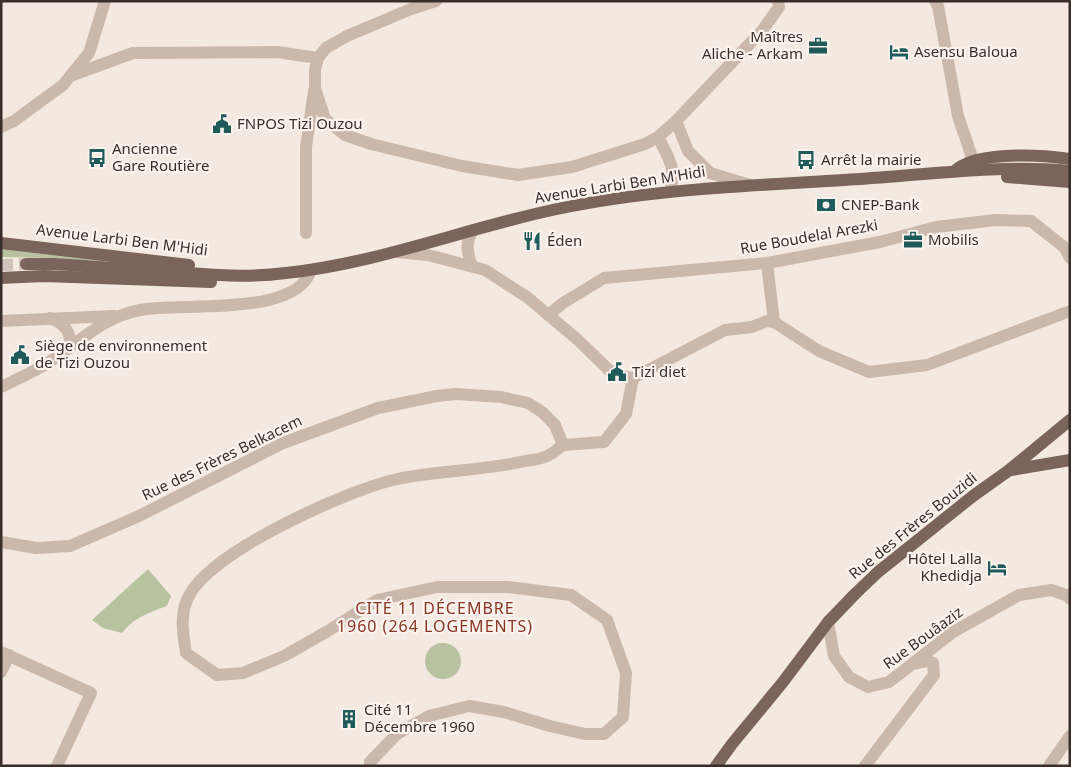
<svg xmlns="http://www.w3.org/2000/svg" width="1071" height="767" font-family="'Noto Sans',sans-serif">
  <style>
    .green { fill: #b9c2a0 }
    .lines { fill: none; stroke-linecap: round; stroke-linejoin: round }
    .major-tunnel { stroke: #cec4bc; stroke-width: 12; stroke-dasharray: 12 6; stroke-linecap: butt }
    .minor { stroke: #cbb8ac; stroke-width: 12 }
    .major { stroke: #7b645c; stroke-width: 12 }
    .labels { text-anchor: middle; stroke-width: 4.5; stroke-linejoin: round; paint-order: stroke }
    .poi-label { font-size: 15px; fill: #3a2e2b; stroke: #faf3ed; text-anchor: start }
    .street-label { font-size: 15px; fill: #3a2e2b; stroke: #faf3ed }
    .neighbourhood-label { font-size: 16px; letter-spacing: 1px; fill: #883525; stroke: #faf3ed }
  </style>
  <rect width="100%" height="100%" fill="#f3e9e0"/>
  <!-- green -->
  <g class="green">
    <path d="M1,246L117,262L49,258L1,257Z"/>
    <path d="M148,569L171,596L167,606C148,613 135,617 122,633L103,628L92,620Z"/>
    <circle cx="443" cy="661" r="18"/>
  </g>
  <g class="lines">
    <!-- major-tunnel -->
    <path class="major-tunnel" d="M1,265L26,264"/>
    <!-- minor -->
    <g class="minor">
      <path d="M436,1L411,9L347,36L326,48L318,58L315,70V88L325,119L345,135L371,144L462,166L518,175L572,167L645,144L658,137L676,121L762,31L779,7L778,1"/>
      <path d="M935,1L938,6L958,116L973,160"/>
      <path d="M70,76L133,53L277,52L318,58"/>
      <path d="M676,121L688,151L710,173L750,185"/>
      <path d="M1,127L14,121L63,85L89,53L105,1"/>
      <path d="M658,137C668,157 677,168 670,191"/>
      <path d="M306,233V147L314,91"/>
      <path d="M396,252L428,255L485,270L527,297L578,340L614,375L633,378L725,330L752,327L767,321L774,322L819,351L869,372L927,365L1070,311"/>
      <path d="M767,263L774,322"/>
      <path d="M472,266C468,255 464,242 473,231"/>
      <path d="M548,315L563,303L604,278L767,263L880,242L936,227L996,220L1031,221L1064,247L1070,258"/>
      <path d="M50,318C64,323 73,333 69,348"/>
      <path d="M1,321L114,316"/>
      <path d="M1,387C17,379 34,372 49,362C80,342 102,317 140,310C180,302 296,318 311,270"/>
      <path d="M563,445L604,442L626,414L633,378"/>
      <path d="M1,542L36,548L70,546L139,516L283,443L378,408L437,396L456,394L501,397L528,403L542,412L555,425L563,445C558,448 553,454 547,456C541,459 532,460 525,461C483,471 439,470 397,479C348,490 214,550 190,594C179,612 183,633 186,653L217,675L243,673L284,656L328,631L377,600L437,587H508L571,595L607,620L626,673L623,717L604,734H585L550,726L504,712L469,706L429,716L397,734L370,762V766"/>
      <path d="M828,622L834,656L849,677L868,687L889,682L953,632L1019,595L1051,590L1069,596L1070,599"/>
      <path d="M1,652L91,693L57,766"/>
      <path d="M1,672L9,655"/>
      <path d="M865,766L934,675L933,663L927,661L914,664"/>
      <path d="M1049,766L1070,736"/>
    </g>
    <!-- major -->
    <g class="major">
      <path d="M957,169C980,151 1041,155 1070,159"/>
      <path d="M1007,177L1070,182"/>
      <path d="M1,243L189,265"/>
      <path d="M26,264H55C94,267 134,269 173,272C211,275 248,278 286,273C379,263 466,228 557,209C652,189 747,186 844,180C919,176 994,164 1070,171"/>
      <path d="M1,278L44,276L211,282"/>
      <path d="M1011,470L1070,460"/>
      <path d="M716,766L732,744L783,682L828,622L855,594L878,572L973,496L1008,471L1070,420"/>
    </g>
  </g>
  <!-- icons -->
  <defs>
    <g id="office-bare" transform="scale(1.5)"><path d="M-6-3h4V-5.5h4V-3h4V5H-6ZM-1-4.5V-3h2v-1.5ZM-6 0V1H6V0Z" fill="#205b5b" stroke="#faf3ed" stroke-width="2.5" paint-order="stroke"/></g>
    <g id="hotel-bare" transform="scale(1.5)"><path d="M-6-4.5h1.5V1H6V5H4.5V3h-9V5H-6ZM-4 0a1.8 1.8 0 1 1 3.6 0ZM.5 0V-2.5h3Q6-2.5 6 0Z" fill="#205b5b" stroke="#faf3ed" stroke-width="2.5" paint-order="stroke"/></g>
    <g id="civic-bare" transform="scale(1.5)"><path d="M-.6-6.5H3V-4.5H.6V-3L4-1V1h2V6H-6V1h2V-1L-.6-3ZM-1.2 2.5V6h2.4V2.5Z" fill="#205b5b" stroke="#faf3ed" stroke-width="2.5" paint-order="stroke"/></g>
    <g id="bus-bare" transform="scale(1.5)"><path d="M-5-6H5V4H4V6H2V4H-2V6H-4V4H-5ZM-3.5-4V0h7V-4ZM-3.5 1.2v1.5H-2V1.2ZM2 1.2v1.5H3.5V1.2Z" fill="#205b5b" stroke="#faf3ed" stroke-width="2.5" paint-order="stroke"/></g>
    <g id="bank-bare" transform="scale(1.5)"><path d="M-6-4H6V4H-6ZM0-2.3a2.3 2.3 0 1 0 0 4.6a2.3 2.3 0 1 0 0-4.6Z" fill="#205b5b" stroke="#faf3ed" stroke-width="2.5" paint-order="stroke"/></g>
    <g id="restaurant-bare" transform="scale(1.5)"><path d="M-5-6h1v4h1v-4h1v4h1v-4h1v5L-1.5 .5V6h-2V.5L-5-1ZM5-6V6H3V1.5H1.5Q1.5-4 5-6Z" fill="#205b5b" stroke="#faf3ed" stroke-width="2.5" paint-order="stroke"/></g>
    <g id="building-bare" transform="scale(1.5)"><path d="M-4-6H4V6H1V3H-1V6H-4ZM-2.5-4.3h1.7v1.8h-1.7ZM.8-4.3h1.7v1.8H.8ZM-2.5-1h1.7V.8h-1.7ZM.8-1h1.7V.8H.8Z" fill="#205b5b" stroke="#faf3ed" stroke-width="2.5" paint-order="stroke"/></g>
  </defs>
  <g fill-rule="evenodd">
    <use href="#office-bare" x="818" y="46"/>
    <use href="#hotel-bare" x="899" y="52"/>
    <use href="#civic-bare" x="222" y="124"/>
    <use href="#bus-bare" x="97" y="158"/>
    <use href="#bus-bare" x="806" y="160"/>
    <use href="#bank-bare" x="826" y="205"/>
    <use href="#office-bare" x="913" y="240"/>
    <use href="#restaurant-bare" x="532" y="241"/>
    <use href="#civic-bare" x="20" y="355"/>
    <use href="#civic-bare" x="617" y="372"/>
    <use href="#hotel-bare" x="997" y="568"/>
    <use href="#building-bare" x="349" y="719"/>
  </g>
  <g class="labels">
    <!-- poi labels -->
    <g class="poi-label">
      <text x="803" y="42" text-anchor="end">Maîtres<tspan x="803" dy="17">Aliche - Arkam</tspan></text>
      <text x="914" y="57">Asensu Baloua</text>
      <text x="237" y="129">FNPOS Tizi Ouzou</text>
      <text x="112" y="154">Ancienne<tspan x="112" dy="17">Gare Routière</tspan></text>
      <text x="821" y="165">Arrêt la mairie</text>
      <text x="841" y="210">CNEP-Bank</text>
      <text x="928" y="245">Mobilis</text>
      <text x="547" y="246">Éden</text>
      <text x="35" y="351">Siège de environnement<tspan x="35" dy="17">de Tizi Ouzou</tspan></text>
      <text x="632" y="377">Tizi diet</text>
      <text x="982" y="564" text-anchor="end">Hôtel Lalla<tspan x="982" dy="17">Khedidja</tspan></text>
      <text x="364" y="715">Cité 11<tspan x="364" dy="17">Décembre 1960</tspan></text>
    </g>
    <!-- street labels -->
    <g class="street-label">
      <text transform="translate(620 185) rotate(-9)" y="5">Avenue Larbi Ben M'Hidi</text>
      <text transform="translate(809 237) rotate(-10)" y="5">Rue Boudelal Arezki</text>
      <text transform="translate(122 240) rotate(7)" y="5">Avenue Larbi Ben M'Hidi</text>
      <text transform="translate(222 458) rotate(-26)" y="5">Rue des Frères Belkacem</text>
      <text transform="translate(913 526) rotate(-39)" y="5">Rue des Frères Bouzidi</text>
      <text transform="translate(923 638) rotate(-36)" y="5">Rue Bouâaziz</text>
    </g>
    <!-- neighbourhood labels -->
    <g class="neighbourhood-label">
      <text x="435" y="614">CITÉ 11 DÉCEMBRE<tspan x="435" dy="18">1960 (264 LOGEMENTS)</tspan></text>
    </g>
  </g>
  <!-- border -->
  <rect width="1071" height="767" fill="none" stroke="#3a2e2b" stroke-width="5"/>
</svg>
